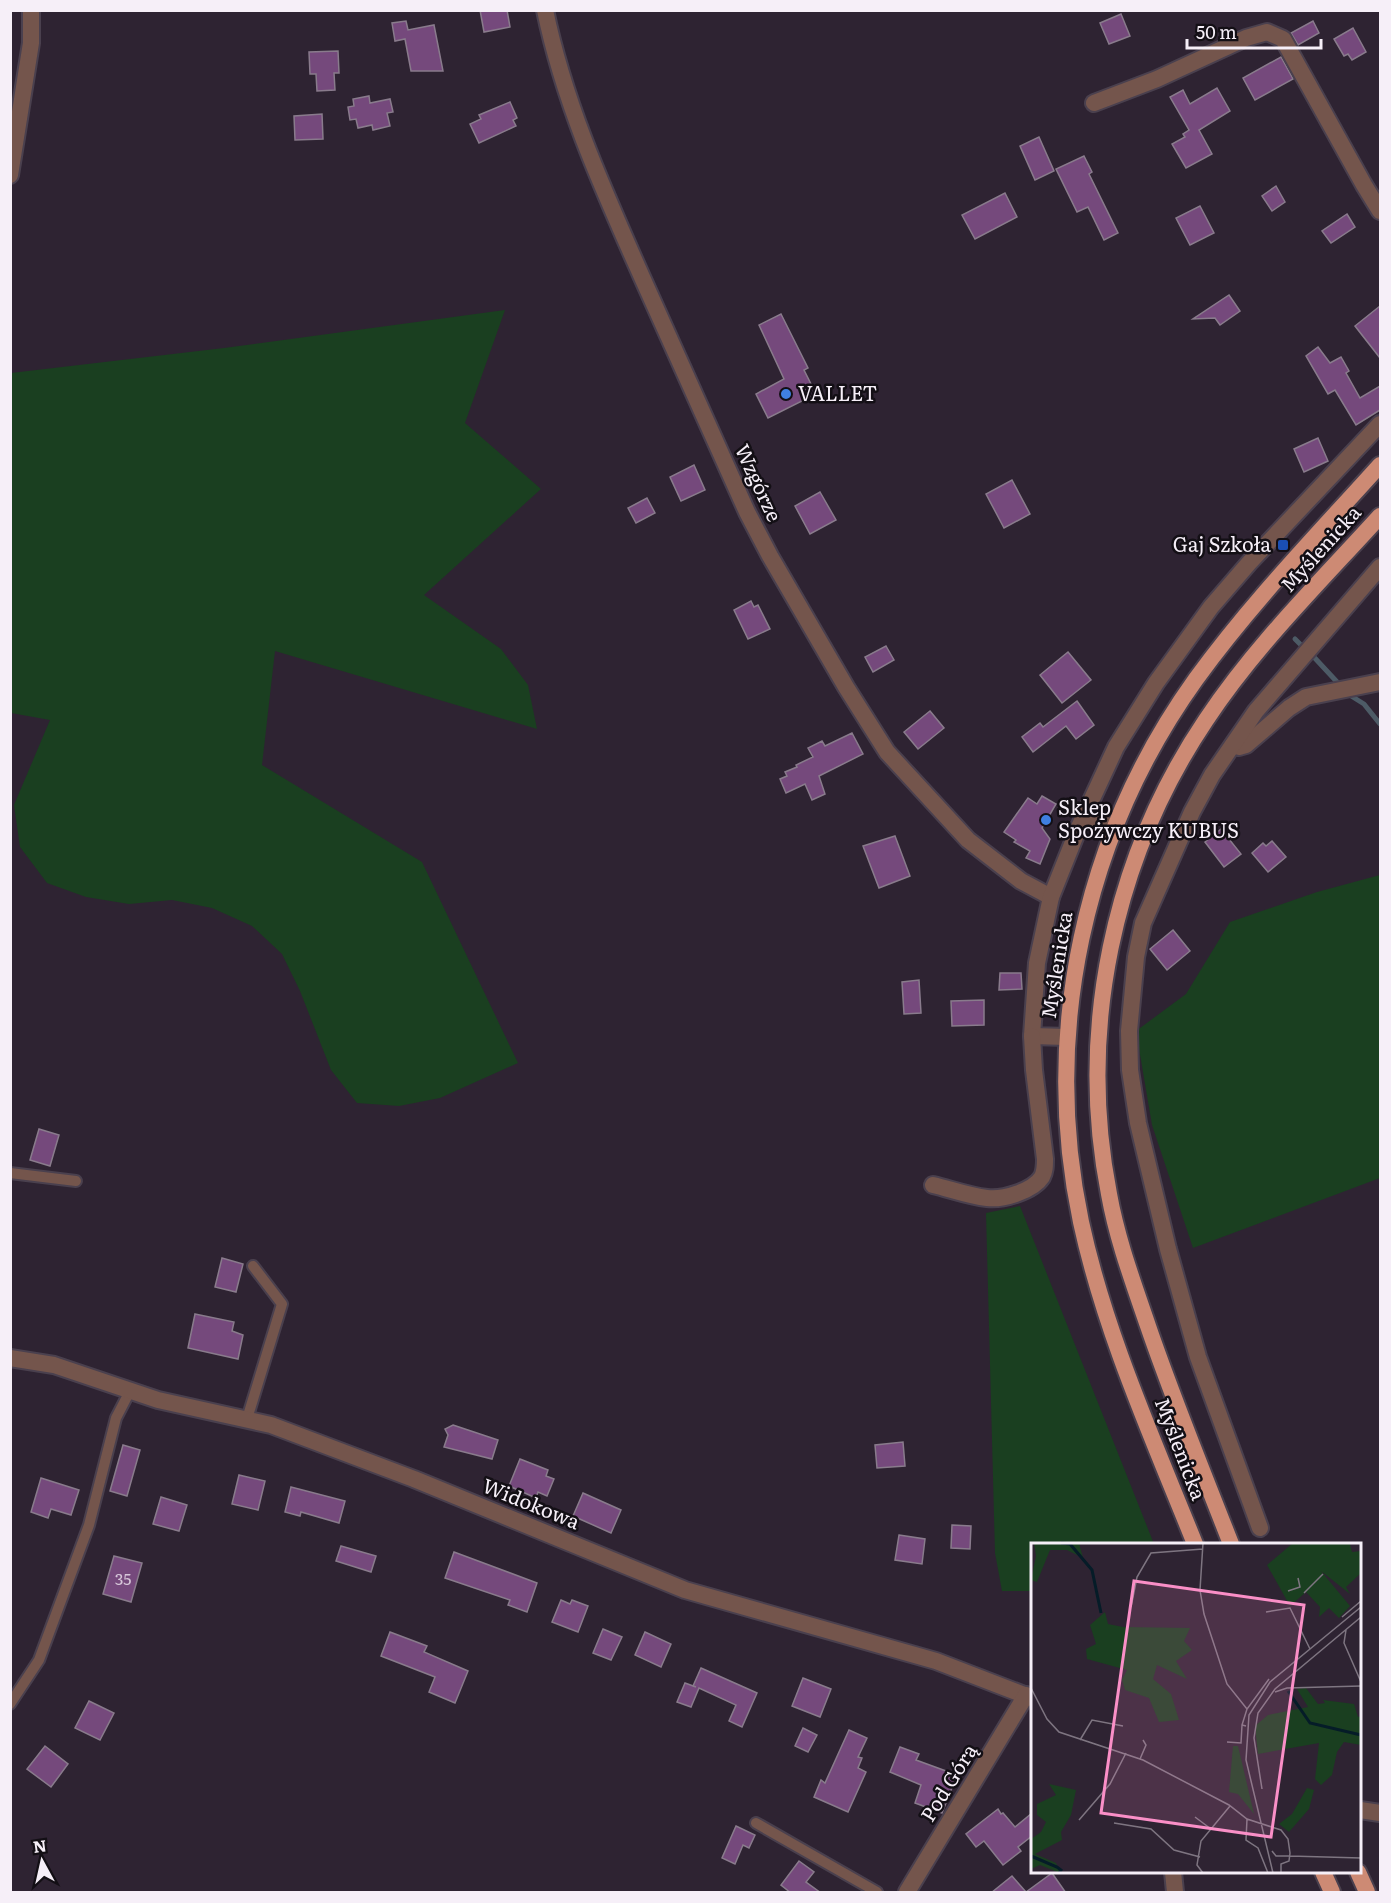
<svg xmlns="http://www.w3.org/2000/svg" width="1391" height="1903" font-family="Literata,serif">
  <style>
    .green { fill: #1a3f20 }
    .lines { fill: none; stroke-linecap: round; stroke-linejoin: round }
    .stream { stroke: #4d5b66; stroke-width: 5 }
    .building { fill: #75497c; stroke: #897b8c; stroke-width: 1.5 }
    .service-casing { stroke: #4a404e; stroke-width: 14 }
    .minor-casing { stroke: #4a404e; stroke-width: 20 }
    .tertiary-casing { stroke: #4a404e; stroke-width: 20 }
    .trunk-casing { stroke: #4a404e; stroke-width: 20 }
    .service { stroke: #74554c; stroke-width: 10 }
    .minor { stroke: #74554c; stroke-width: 16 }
    .tertiary { stroke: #74554c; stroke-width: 16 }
    .trunk { stroke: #cd8a74; stroke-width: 16 }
    .shop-dot { fill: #3f7fe0; stroke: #130f15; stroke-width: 2 }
    .transit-dot { fill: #1a4fb4; stroke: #130f15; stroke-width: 2 }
    .labels { text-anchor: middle; stroke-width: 5; stroke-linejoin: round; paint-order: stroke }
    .number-label { font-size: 16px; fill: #d6c6d9 }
    .poi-label { font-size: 20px; fill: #f6eff8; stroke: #130f15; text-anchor: start }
    .street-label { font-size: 20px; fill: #f6eff8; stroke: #130f15 }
    .inset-river { fill: none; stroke: #051c28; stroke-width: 3 }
    .inset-road { fill: none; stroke: #7e7581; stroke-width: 1.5 }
    .view { fill: #fa8fc7; fill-opacity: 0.15; stroke: #fa8fc7; stroke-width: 3 }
    .inset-edge { fill: none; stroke: #f6eff8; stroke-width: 3 }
  </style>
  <rect width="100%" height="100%" fill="#2e2332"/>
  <!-- green -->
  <g class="green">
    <path d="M505,310L465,423L541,489L424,595L501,649L528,685L537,729L275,651L262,765L422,862L518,1063L440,1098L399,1106L357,1103L331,1070L300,991L282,954L252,926L212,908L172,900L129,904L86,897L47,883L20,847L14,805L50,720L11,713V373L224,348Z"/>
    <path d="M1380,875V1178L1193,1248L1152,1125L1136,1031L1186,994L1230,922L1317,892Z"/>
    <path d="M1020,1206L1154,1544H1032V1591H1002L995,1553L986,1213Z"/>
  </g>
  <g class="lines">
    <!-- stream -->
    <g class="stream">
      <path d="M1295,639L1302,646"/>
      <path d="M1312,655L1338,683"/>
      <path d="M1348,694L1364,704L1380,724"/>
    </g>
  </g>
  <!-- building -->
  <g class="building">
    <path d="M480,10H507L510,27L484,32Z"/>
    <path d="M1121,14L1130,36L1109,44L1100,23Z"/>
    <path d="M406,21L408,30L434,25L443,71H411L405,39L395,41L392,23Z"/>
    <path d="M1313,21L1319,33L1298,45L1291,33Z"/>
    <path d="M1353,28L1366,52L1352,60L1348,54L1344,56L1334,39Z"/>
    <path d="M338,51L339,73H334L335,90L317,91L316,74H310L309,52Z"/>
    <path d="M1281,57L1293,79L1255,100L1243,78Z"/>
    <path d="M1217,88L1230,111L1199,130L1212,154L1186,168L1172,144L1185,137L1183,134L1189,130L1170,97L1183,90L1190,104Z"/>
    <path d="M369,96L370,103L390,99L393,112L387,113L390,126L373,130L372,125L358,128L356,119L350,120L348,107L354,106L353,99Z"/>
    <path d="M510,102L517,118L513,120L516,126L479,143L470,124L481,119L479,115Z"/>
    <path d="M322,114L323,139L295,140L294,116Z"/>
    <path d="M1039,137L1054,171L1035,180L1020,146Z"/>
    <path d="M1084,156L1092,172L1089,174L1118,233L1104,240L1088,207L1077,212L1056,169Z"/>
    <path d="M1276,186L1285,202L1272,211L1262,196Z"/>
    <path d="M1005,193L1017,217L975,239L962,215Z"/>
    <path d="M1200,206L1214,233L1190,245L1176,218Z"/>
    <path d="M1347,214L1355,227L1331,243L1322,231Z"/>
    <path d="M1229,295L1240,311L1220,325L1215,318L1193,319Z"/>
    <path d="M1380,306V358L1355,326Z"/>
    <path d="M781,314L808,368L804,370L816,394L768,418L756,394L784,379L759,325Z"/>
    <path d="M1318,347L1330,363L1341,357L1349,371L1346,373L1360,398L1380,386V410L1356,425L1335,390L1328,394L1306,356Z"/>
    <path d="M1318,438L1328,461L1304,472L1294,449Z"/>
    <path d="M694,465L705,490L681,501L670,477Z"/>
    <path d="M1012,480L1030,514L1004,528L986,494Z"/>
    <path d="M820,492L836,520L810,534L795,506Z"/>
    <path d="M647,498L655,513L636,523L628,508Z"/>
    <path d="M751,601L754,607L758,605L770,629L748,639L734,610Z"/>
    <path d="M886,646L894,660L873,672L865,657Z"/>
    <path d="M1068,652L1091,680L1062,703L1040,675Z"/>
    <path d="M1077,701L1094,725L1076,739L1066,726L1033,752L1022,737L1040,723L1043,727Z"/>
    <path d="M930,711L944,728L918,749L904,732Z"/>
    <path d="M852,733L863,754L819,776L825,794L812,800L805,784L786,793L780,779L787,776L785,772L797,767L796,765L813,757L808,748L822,741L825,746Z"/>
    <path d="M1042,796L1056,804L1042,828L1050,839L1040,864L1026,858L1030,851L1014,842L1016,840L1004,832L1028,798L1037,804Z"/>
    <path d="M1221,829L1241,854L1224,867L1205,842Z"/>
    <path d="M895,836L910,876L879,888L863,846Z"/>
    <path d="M1272,841L1286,857L1268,872L1252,853L1263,843L1266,846Z"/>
    <path d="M1173,930L1190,951L1167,970L1150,949Z"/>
    <path d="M1000,973H1021L1022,989L999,990Z"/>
    <path d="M919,980L921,1013L904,1014L902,982Z"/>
    <path d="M984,1000V1025L952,1026L951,1001Z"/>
    <path d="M39,1129L59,1135L50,1166L30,1160Z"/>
    <path d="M222,1258L243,1264L236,1292L215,1287Z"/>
    <path d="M195,1314L234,1322L232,1331L243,1335L238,1359L188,1348Z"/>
    <path d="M453,1425L498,1440L492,1459L444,1447L448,1435L445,1429Z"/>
    <path d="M903,1442L905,1466L877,1468L875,1445Z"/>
    <path d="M123,1445L140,1450L127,1496L110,1491Z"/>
    <path d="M520,1459L548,1470L546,1476L554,1479L547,1496L538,1492L536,1498L509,1486Z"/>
    <path d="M239,1475L265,1481L258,1510L232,1504Z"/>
    <path d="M41,1478L79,1490L71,1515L51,1509L48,1518L31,1512Z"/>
    <path d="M291,1487L345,1501L339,1523L301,1512L300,1516L285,1512Z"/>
    <path d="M583,1493L621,1510L611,1533L573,1516Z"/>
    <path d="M161,1497L187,1505L179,1531L153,1524Z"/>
    <path d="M952,1525L971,1526L970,1549L951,1548Z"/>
    <path d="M899,1535L925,1539L922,1564L895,1560Z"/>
    <path d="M341,1546L376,1556L371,1572L336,1561Z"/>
    <path d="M454,1552L537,1583L527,1612L508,1605L510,1600L445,1578Z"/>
    <path d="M114,1556L142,1563L131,1602L103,1594Z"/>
    <path d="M561,1600L570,1604L572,1600L588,1606L578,1632L552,1622Z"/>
    <path d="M603,1629L622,1637L611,1660L593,1653Z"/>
    <path d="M390,1632L427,1646L424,1652L468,1671L455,1703L429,1692L435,1677L381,1656Z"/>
    <path d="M645,1632L671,1644L661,1667L635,1655Z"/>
    <path d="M701,1668L757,1693L742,1727L729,1721L736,1705L699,1688L691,1707L677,1702L685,1683L696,1687L693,1686Z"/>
    <path d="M803,1678L831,1689L820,1717L792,1706Z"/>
    <path d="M89,1701L114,1713L100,1740L75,1728Z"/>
    <path d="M803,1728L817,1735L808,1752L795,1746Z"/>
    <path d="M849,1730L867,1738L858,1757L862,1758L858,1768L866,1772L848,1812L814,1797L821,1780L825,1783Z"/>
    <path d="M45,1746L68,1764L51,1787L27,1769Z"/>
    <path d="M900,1747L919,1754L916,1760L957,1775L942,1813L915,1803L921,1785L890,1772Z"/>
    <path d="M998,1809L1001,1814L1003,1813L1015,1827L1032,1813V1836L1018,1847L1021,1851L1003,1865L984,1841L976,1847L966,1834Z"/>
    <path d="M736,1826L755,1835L749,1848L743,1845L735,1864L722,1858Z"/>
    <path d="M799,1861L814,1872L806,1882L821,1893H791L781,1885Z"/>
    <path d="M1052,1873L1066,1893H991L1012,1876L1026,1892Z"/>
  </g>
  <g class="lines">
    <!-- service casing -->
    <g class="service-casing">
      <g id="service">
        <path d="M10,1173L76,1181"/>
        <path d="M247,1419L282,1304L253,1266"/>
        <path d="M10,1704L39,1660L89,1525L116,1418L130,1391"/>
        <path d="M756,1823L877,1892"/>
      </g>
    </g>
    <!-- minor casing -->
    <g class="minor-casing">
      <g id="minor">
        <path d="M545,10C564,103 603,189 641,275C677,354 712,433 747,512L770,556L846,687L887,752L968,840L1021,881L1051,897"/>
        <path d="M1094,103L1157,79L1246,38L1267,32L1283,39L1364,185L1380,211"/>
        <path d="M10,175L31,43V10"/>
        <path d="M1233,745L1239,747L1246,745L1289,708L1306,697L1380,682"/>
        <path d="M1083,819L1114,827"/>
        <path d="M1067,1037L1032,1036L1037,963L1051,897L1079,827L1116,747L1156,683L1211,607L1249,563L1380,424"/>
        <path d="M933,1185C950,1189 969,1196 987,1198C1003,1200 1033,1191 1042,1177C1045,1171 1045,1166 1045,1159L1034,1070L1032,1036"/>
        <path d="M10,1358L54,1365L158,1400L271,1425L414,1479L685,1590L936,1661L1032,1698"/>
        <path d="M1260,1528L1198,1357L1168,1249L1138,1123L1130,1070L1129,1031L1136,957L1143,923L1192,812L1212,775L1256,711L1380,567"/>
        <path d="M907,1892L1026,1695"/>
      </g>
    </g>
    <!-- tertiary casing -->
    <g class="tertiary-casing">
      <g id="tertiary">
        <path d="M1360,1810L1380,1813"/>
        <path d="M1173,1872L1175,1892"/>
      </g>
    </g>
    <!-- trunk casing -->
    <g class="trunk-casing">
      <g id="trunk">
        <path d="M1195,1544C1153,1439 1105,1333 1081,1222C1041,1033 1084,835 1196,679C1251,603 1317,535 1380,465"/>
        <path d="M1231,1544C1203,1472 1173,1399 1148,1326C1133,1282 1117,1239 1109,1194C1077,1031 1113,858 1206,720C1256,645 1320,582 1380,516"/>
        <path d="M1323,1872L1332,1892"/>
        <path d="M1358,1872L1367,1892"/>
      </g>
    </g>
    <!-- service -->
    <use href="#service" class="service"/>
    <!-- minor -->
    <use href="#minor" class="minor"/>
    <!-- tertiary -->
    <use href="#tertiary" class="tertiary"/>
    <!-- trunk -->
    <use href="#trunk" class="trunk"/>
  </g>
  <!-- markers -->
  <g class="shop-dot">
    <circle cx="786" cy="394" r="6"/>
    <circle cx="1046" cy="820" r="6"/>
  </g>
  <rect class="transit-dot" x="1277" y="539" width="12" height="12" rx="3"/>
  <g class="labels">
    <!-- number labels -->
    <g class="number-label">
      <text x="123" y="1585">35</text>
    </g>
    <!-- poi labels -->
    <g class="poi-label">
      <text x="798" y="401">VALLET</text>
      <text x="1271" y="552" text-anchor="end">Gaj Szkoła</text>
      <text x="1058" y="815">Sklep<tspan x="1058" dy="23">Spożywczy KUBUS</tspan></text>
    </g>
    <!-- street labels -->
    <g class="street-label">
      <text transform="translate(758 483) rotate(65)" y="7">Wzgórze</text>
      <text transform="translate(1321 549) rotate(-48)" y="7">Myślenicka</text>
      <text transform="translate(1057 965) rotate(-81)" y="7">Myślenicka</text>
      <text transform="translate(1180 1449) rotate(69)" y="7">Myślenicka</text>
      <text transform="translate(531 1504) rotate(22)" y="7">Widokowa</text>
      <text transform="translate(949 1783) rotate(-58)" y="7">Pod Górą</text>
    </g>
  </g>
  <!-- overview -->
  <g transform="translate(1031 1543)">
    <rect width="330" height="330" fill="#2e2332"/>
    <path d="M3,0H48L52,15L36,7H19L6,39L0,37L5,13ZM262,0H324L319,1L321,9L330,8V30L315,44L319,51L290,28L319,63L308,75L298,65L288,74L289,64L275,49L259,63L236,22ZM74,69L77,81L92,84L159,85L153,98L161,107L145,118L156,136L126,122L122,136L140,151L148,177L128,179L118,155L94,147L91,137L96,127L56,116L55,106L65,101L59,82ZM275,145L287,161L294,160L292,157L323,161L327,174L330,173V202L313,199L306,209L301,232L290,242L284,236L288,200L227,211L224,183L237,172L277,164L266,146ZM202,203H207L223,271L207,251L198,249ZM18,241L45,247L40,272L30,289L31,297L4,311L25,320L29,330L9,322L0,326V296L10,289L15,279L6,272V261L25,252ZM276,245L283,247L278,266L258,289L248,281L261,271Z" fill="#1a3f20"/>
    <path class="inset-river" d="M30,0L39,1L61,27L70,70M257,148L279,180L330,192M0,313L26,324L30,327L28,330"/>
    <path class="inset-road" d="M172,0L169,47L173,71L196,141L216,166M257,48L269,44L267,35M273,50L292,31M100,64L106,34L120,10L172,6M235,69L259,65L279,106M311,74L330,58M315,87L313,100L330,139M0,145L16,176L28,189L112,217L198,262L216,276L250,287L257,296L259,310L258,318L250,321V330M244,149L256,145L330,143M215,183L211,182L216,166L238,136M49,197L61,177L92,183M196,199L210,200L211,182M109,216L115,202L112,197M231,246L223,195L227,170L244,146L330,74M164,274L180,286M216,276L215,297L227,305L237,330M48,277L79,241L95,210M83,280L120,286L143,307L169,314M241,308L245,313H259M259,313L330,315M172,330L166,322L170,298L199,263M242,330L215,217L218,172L239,139L330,64"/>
    <path class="view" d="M103,38L273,62L240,294L70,270Z"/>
    <rect width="330" height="330" class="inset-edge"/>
  </g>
  <!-- border -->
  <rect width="1391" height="1903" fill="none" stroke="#f6eff8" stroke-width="24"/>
  <!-- north arrow -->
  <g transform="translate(42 1861) rotate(352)" stroke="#130f15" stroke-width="4.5" paint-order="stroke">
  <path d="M0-4.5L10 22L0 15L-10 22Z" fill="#f6eff8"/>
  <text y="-9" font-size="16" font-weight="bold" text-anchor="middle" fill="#f6eff8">N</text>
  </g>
  <!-- scale -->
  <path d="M1187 39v9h134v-9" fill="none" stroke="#f6eff8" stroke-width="3"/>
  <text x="1196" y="39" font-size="18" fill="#f6eff8" stroke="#130f15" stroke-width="4.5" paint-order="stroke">50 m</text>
</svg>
